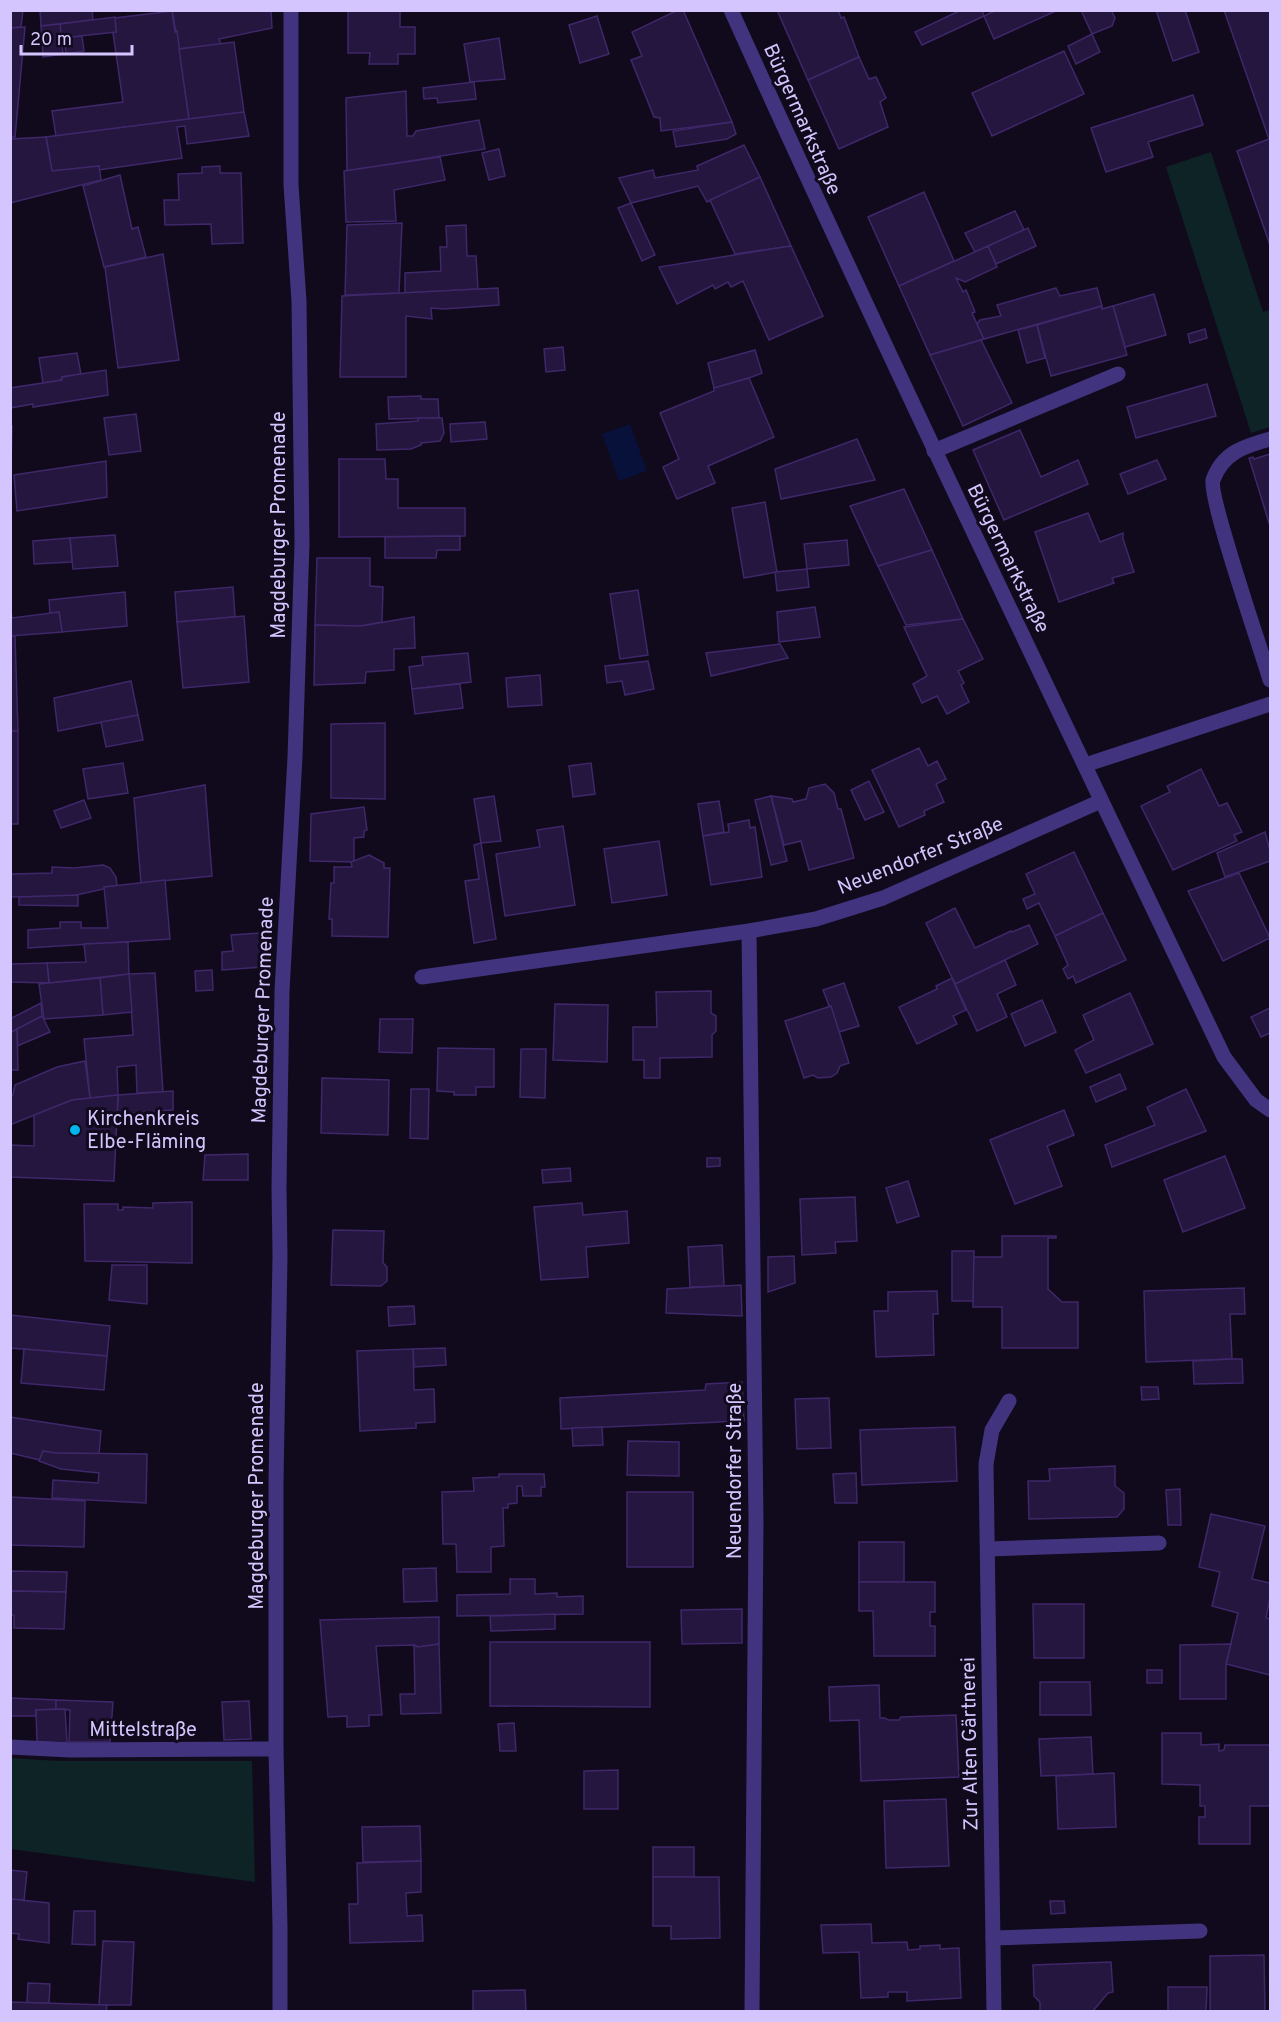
<svg xmlns="http://www.w3.org/2000/svg" width="1281" height="2022" font-family="Overpass,sans-serif">
  <style>
    .green { fill: #0d2326 }
    .water { fill: #071139 }
    .building { fill: #24163e; stroke: #3f276a; stroke-width: 1.5 }
    .lines { fill: none; stroke-linecap: round; stroke-linejoin: round }
    .service { stroke: #41337d; stroke-width: 15 }
    .minor { stroke: #41337d; stroke-width: 15 }
    .poi-dot { fill: #00b4f0; stroke: #100a1c; stroke-width: 2 }
    .labels { text-anchor: middle; stroke-width: 6; stroke-linejoin: round; paint-order: stroke }
    .street-label { font-size: 20px; fill: #d5c5ff; stroke: #100a1c }
    .poi-label { font-size: 20px; fill: #d5c5ff; stroke: #100a1c; text-anchor: start }
  </style>
  <rect width="100%" height="100%" fill="#100a1c"/>
  <!-- green -->
  <g class="green">
    <path d="M1211,152L1263,312L1270,310V427L1251,433L1166,167Z"/>
    <path d="M11,1758L59,1761H252L255,1882L11,1849Z"/>
  </g>
  <!-- water -->
  <path class="water" d="M630,424L647,471L619,481L602,434Z"/>
  <!-- building -->
  <g class="building">
    <path d="M10,10H23L21,27L10,28Z"/>
    <path d="M40,10H92L93,20L41,26Z"/>
    <path d="M271,10L272,28L219,39L221,44L179,49L172,10Z"/>
    <path d="M348,10H400V27H415V54H398V64H369L370,53H348Z"/>
    <path d="M678,10H683L732,122L661,131L660,118L654,117L631,60L642,56L632,32Z"/>
    <path d="M777,10H838L841,18L844,17L859,57L808,80Z"/>
    <path d="M961,10H982L984,16L922,45L915,32Z"/>
    <path d="M996,10H1058L994,39L984,16Z"/>
    <path d="M1081,10H1111L1115,18L1112,26L1092,34Z"/>
    <path d="M1156,10H1185L1199,52L1173,61Z"/>
    <path d="M1224,10H1270V245L1237,151L1269,139Z"/>
    <path d="M172,11L175,32L177,31L189,119L56,136L52,111L123,102L113,33L116,32L115,18Z"/>
    <path d="M597,16L609,54L580,63L569,25Z"/>
    <path d="M115,17L116,32L61,38L60,24Z"/>
    <path d="M60,24L63,54L43,57L41,26Z"/>
    <path d="M25,27L15,137H10V28Z"/>
    <path d="M1092,34L1100,52L1076,64L1068,46Z"/>
    <path d="M82,36L84,51L66,54L64,38Z"/>
    <path d="M499,38L505,79L470,82L464,44Z"/>
    <path d="M234,42L244,112L189,119L179,49Z"/>
    <path d="M1064,51L1084,94L992,136L972,93Z"/>
    <path d="M859,57L869,79L876,77L886,98L880,102L888,127L839,149L808,80Z"/>
    <path d="M474,82L476,99L438,103L437,98L424,99L423,88Z"/>
    <path d="M406,91L407,136H413L416,131L479,120L485,149L347,171L346,98Z"/>
    <path d="M1193,95L1203,125L1148,142L1153,157L1106,172L1091,128Z"/>
    <path d="M244,112L249,136L187,144L185,126L177,127L182,158L99,170V166L52,171L46,137Z"/>
    <path d="M732,122L736,134L727,139L676,147L673,131Z"/>
    <path d="M46,137L52,171L99,166L101,180L10,203V139Z"/>
    <path d="M744,145L760,177L707,202L698,186L631,203L619,178L653,170L655,178L698,170L697,166Z"/>
    <path d="M499,149L505,176L489,180L482,153Z"/>
    <path d="M440,157L445,180L394,190L396,221L346,222L344,171Z"/>
    <path d="M220,166V173H241L243,243L212,244L211,224L165,225L164,200H179L178,174L202,173V167Z"/>
    <path d="M120,175L132,229L138,227L146,257L104,267L83,186Z"/>
    <path d="M760,177L791,246L735,254L710,200Z"/>
    <path d="M924,192L954,261L899,286L868,217Z"/>
    <path d="M631,203L655,255L642,261L618,208Z"/>
    <path d="M1015,211L1024,230L975,252L965,233Z"/>
    <path d="M402,223L399,293L345,295L347,225Z"/>
    <path d="M466,225L467,256H476L478,289L405,293V273L441,271L440,247H447L446,226Z"/>
    <path d="M1028,228L1036,246L996,264L988,246Z"/>
    <path d="M791,246L823,316L769,340L743,281L731,287L728,282L715,289L713,285L677,304L659,267Z"/>
    <path d="M988,246L997,267L965,282L956,278L963,292L966,290L975,312L972,313L984,339L930,355L899,286Z"/>
    <path d="M163,254L179,360L118,368L105,267Z"/>
    <path d="M498,288L499,305L444,309L431,308L432,319L406,316V377H340L342,296Z"/>
    <path d="M1056,288L1060,296L1097,288L1102,306L984,339L977,324L980,320L1001,316L997,305Z"/>
    <path d="M1154,294L1166,335L1125,347L1113,306Z"/>
    <path d="M1102,306V309L1113,306L1127,355L1051,376L1037,325Z"/>
    <path d="M1037,325L1045,358L1027,363L1018,330Z"/>
    <path d="M1205,329L1207,338L1190,343L1188,334Z"/>
    <path d="M981,340L1012,403L963,426L930,355Z"/>
    <path d="M563,347L565,370L546,372L544,349Z"/>
    <path d="M755,350L762,373L749,378L714,388L708,363Z"/>
    <path d="M77,353L81,374L62,377V380L43,383L39,358Z"/>
    <path d="M106,370L108,395L33,407V404L10,408V388L62,380V377Z"/>
    <path d="M749,378L774,437L708,466L715,483L677,499L663,467L679,459L660,413L714,391V388Z"/>
    <path d="M1207,384L1216,416L1136,438L1127,407Z"/>
    <path d="M421,396V399H438L439,418L389,419L388,397Z"/>
    <path d="M136,414L141,451L109,455L104,418Z"/>
    <path d="M418,418H442L444,433L440,441L421,443V445L411,449L377,450L376,424L418,421Z"/>
    <path d="M485,422L487,439L451,442L450,424Z"/>
    <path d="M10,426H12L10,507Z"/>
    <path d="M1020,430L1041,477L1078,460L1088,484L1004,520L973,450Z"/>
    <path d="M857,439L875,480L781,499L775,469Z"/>
    <path d="M1270,454V526L1249,458L1253,457L1254,459Z"/>
    <path d="M339,459H385L386,479H398V508H465V536L339,537Z"/>
    <path d="M1157,460L1166,479L1128,494L1120,474Z"/>
    <path d="M106,461L107,497L17,511L14,475Z"/>
    <path d="M904,489L932,550L878,566L850,506Z"/>
    <path d="M765,502L777,572L744,578L732,508Z"/>
    <path d="M1088,513L1100,542L1123,533V539L1134,572L1112,578L1114,583L1059,602L1035,532Z"/>
    <path d="M115,535L118,566L73,569L70,538Z"/>
    <path d="M460,536V550H437L436,558H385V537Z"/>
    <path d="M70,538L72,562L34,564L33,541Z"/>
    <path d="M847,540L849,565L807,569L804,544Z"/>
    <path d="M932,550L963,619L906,625L878,566Z"/>
    <path d="M317,558H370V586L383,587L382,622L361,626L315,625Z"/>
    <path d="M807,569L809,587L777,591L775,572Z"/>
    <path d="M233,587L235,617L177,622L175,592Z"/>
    <path d="M638,590L648,655L620,659L610,594Z"/>
    <path d="M125,592L127,626L62,632L59,612L50,613L49,600Z"/>
    <path d="M10,604L12,618L59,612L62,632L10,636Z"/>
    <path d="M815,607L820,637L779,642L777,612Z"/>
    <path d="M244,616L249,682L183,688L177,622Z"/>
    <path d="M414,617L415,648L394,649V670L366,672L365,683L314,685L315,625L361,626Z"/>
    <path d="M963,619L983,659L958,671L964,683L961,685L969,702L947,714L937,696L922,703L913,684L927,676L904,627Z"/>
    <path d="M10,636H15L18,731H10Z"/>
    <path d="M780,644L788,658L711,676L706,653Z"/>
    <path d="M468,653L471,682L412,689L409,667L423,665L422,657Z"/>
    <path d="M648,661L654,689L625,695L622,681L607,683L605,666Z"/>
    <path d="M540,675L542,705L508,707L506,678Z"/>
    <path d="M131,681L138,715L58,731L54,698Z"/>
    <path d="M460,684L463,708L415,714L412,689Z"/>
    <path d="M138,715L143,740L106,747L101,722Z"/>
    <path d="M385,723V799L331,798V724Z"/>
    <rect x="10" y="731" width="8" height="93"/>
    <path d="M919,748L928,766L937,761L946,779L936,784L944,802L924,811L925,815L899,827L872,770Z"/>
    <path d="M123,763L128,793L88,799L83,769Z"/>
    <path d="M591,763L595,794L573,797L569,766Z"/>
    <path d="M1201,769L1219,806L1227,803L1242,832L1234,835L1237,841L1173,870L1141,806L1170,792L1167,786Z"/>
    <path d="M869,781L884,812L865,820L851,790Z"/>
    <path d="M825,784L834,793L838,809H841L854,858L809,870L801,841L784,845L771,796L792,799L793,802L806,799L809,788Z"/>
    <path d="M205,785L212,876L141,883L134,798Z"/>
    <path d="M494,796L501,841L481,843L474,799Z"/>
    <path d="M771,796L787,861L771,865L755,800Z"/>
    <path d="M84,800L91,818L61,828L54,811Z"/>
    <path d="M719,801L724,832L703,836L698,804Z"/>
    <path d="M364,807L367,830L364,831V837L354,838V862L310,861L311,814Z"/>
    <path d="M749,820L750,828L755,827L762,877L711,885L703,836L729,832L728,824Z"/>
    <path d="M563,826L575,905L505,916L496,854L540,847L537,830Z"/>
    <path d="M1265,832L1270,851V861L1225,877L1217,853Z"/>
    <path d="M659,841L667,895L612,903L604,849Z"/>
    <path d="M481,843L496,939L474,943L465,881L479,879L474,845Z"/>
    <path d="M1074,852L1103,913L1055,936L1039,903L1027,909L1023,899L1035,894L1026,874Z"/>
    <path d="M369,855L384,863V868H390L388,937L332,936V919H329L331,883H334V867H352L351,862Z"/>
    <path d="M103,865L110,868L116,877L117,886L72,896L10,897V874L52,873V867L74,868Z"/>
    <path d="M1239,873L1270,938L1223,961L1188,891Z"/>
    <path d="M165,880L170,939L28,948V930L60,928V922H81V928H108L104,887Z"/>
    <path d="M78,895V906L19,905V897Z"/>
    <path d="M955,908L975,948L1011,931L1012,932L1029,925L1038,944L955,984L926,923Z"/>
    <path d="M1103,913L1126,960L1076,983L1073,976L1068,979L1063,969L1068,965L1055,936Z"/>
    <path d="M260,933L263,967L222,970V952L233,951L231,935Z"/>
    <path d="M128,942L129,974L49,983L47,963L86,962L84,944Z"/>
    <path d="M10,947L11,964L47,963L49,983L10,982Z"/>
    <path d="M1005,960L1016,985L997,994L1007,1017L977,1031L955,984Z"/>
    <path d="M212,970L213,990L196,991L195,971Z"/>
    <path d="M155,973L163,1092L137,1093L136,1065L117,1067L118,1095L90,1098L84,1039L133,1035L129,974Z"/>
    <path d="M129,974L132,1012L103,1015L100,978Z"/>
    <path d="M100,978L103,1015L44,1019L39,984Z"/>
    <path d="M952,978L966,1010L953,1016L957,1024L917,1044L899,1007L937,989L936,986Z"/>
    <path d="M844,983L859,1026L839,1032L823,990Z"/>
    <path d="M711,991V1013L716,1016V1031L712,1035V1057L660,1058V1078H644V1060H633V1027H657L656,992Z"/>
    <path d="M1130,993L1153,1044L1086,1073L1075,1050L1094,1040L1083,1015Z"/>
    <path d="M1042,1000L1056,1032L1025,1046L1011,1014Z"/>
    <path d="M41,1003L42,1016L10,1033V1019Z"/>
    <path d="M555,1004L608,1005L607,1062L553,1060Z"/>
    <path d="M831,1006L849,1063L840,1066L837,1073L831,1077L818,1078L813,1075L804,1078L785,1021Z"/>
    <path d="M1270,1008V1033L1261,1037L1251,1017Z"/>
    <path d="M42,1016L50,1032L17,1046V1029Z"/>
    <path d="M380,1019H413L412,1053L379,1052Z"/>
    <path d="M17,1029L18,1070H10V1033Z"/>
    <path d="M438,1048L494,1049V1087H476V1095H454V1092L437,1091Z"/>
    <path d="M521,1049H546L545,1098L520,1097Z"/>
    <path d="M85,1061L90,1098L72,1100L10,1125V1096L13,1095L15,1085L57,1067Z"/>
    <path d="M1120,1074L1126,1089L1096,1102L1090,1087Z"/>
    <path d="M322,1078L389,1080L388,1135L321,1133Z"/>
    <path d="M411,1089H429L428,1139L410,1138Z"/>
    <path d="M1186,1089L1206,1131L1112,1167L1105,1145L1155,1125L1147,1107Z"/>
    <path d="M173,1091V1110L117,1114L118,1095Z"/>
    <path d="M118,1095L114,1181L10,1177V1145L34,1146V1115L72,1100Z"/>
    <path d="M1064,1110L1074,1135L1047,1146L1062,1186L1015,1204L990,1140Z"/>
    <path d="M248,1154V1180H203L205,1155Z"/>
    <path d="M1225,1156L1245,1208L1183,1232L1164,1180Z"/>
    <path d="M707,1158H720V1166L707,1167Z"/>
    <path d="M570,1168L571,1181L543,1183L542,1170Z"/>
    <path d="M908,1181L919,1216L897,1223L886,1188Z"/>
    <path d="M855,1197L857,1241L835,1242L836,1253L802,1255L800,1199Z"/>
    <path d="M192,1202V1263L85,1261L84,1204H118V1210H123V1207L153,1208V1203Z"/>
    <path d="M582,1203L583,1215L627,1211L629,1243L586,1247L588,1277L541,1280L534,1207Z"/>
    <path d="M333,1230L384,1231L383,1263L387,1267V1281L381,1286L331,1285Z"/>
    <path d="M1002,1236H1056V1238H1048V1289L1062,1302H1078V1348H1002V1307H973V1257H1002Z"/>
    <path d="M722,1245L724,1286L690,1287L688,1247Z"/>
    <path d="M952,1251H974L973,1301H952Z"/>
    <path d="M794,1256L795,1283L768,1292V1257Z"/>
    <path d="M112,1265H147V1304L109,1300Z"/>
    <path d="M741,1285L742,1316L666,1313L667,1289Z"/>
    <path d="M1244,1288L1245,1314H1230L1232,1359L1146,1362L1144,1291Z"/>
    <path d="M937,1291L938,1314H933L934,1355L876,1357L874,1311H888V1292Z"/>
    <path d="M414,1306L415,1324L389,1326L388,1307Z"/>
    <path d="M10,1315L110,1326L107,1356L10,1348Z"/>
    <path d="M445,1348L446,1365L414,1367L413,1349Z"/>
    <path d="M24,1349L107,1356L104,1390L21,1383Z"/>
    <path d="M413,1349L414,1390L434,1389L435,1422L416,1423V1428L360,1431L357,1351Z"/>
    <path d="M1232,1359H1242L1243,1383L1194,1384L1193,1361Z"/>
    <path d="M742,1382L744,1421L561,1429L560,1398L705,1390L706,1384Z"/>
    <path d="M1141,1387H1158L1159,1399L1142,1400Z"/>
    <path d="M829,1398L831,1448L797,1449L795,1399Z"/>
    <path d="M10,1417L101,1431L99,1454L55,1453L43,1451L40,1460L10,1453Z"/>
    <path d="M602,1427L603,1445L573,1446L572,1428Z"/>
    <path d="M955,1427L957,1481L862,1485L860,1430Z"/>
    <path d="M628,1441L679,1442V1476L627,1475Z"/>
    <path d="M43,1451L55,1453L147,1454L146,1503L52,1498L53,1480L98,1483L99,1473L61,1469L39,1461Z"/>
    <path d="M1115,1466V1486L1124,1493V1509L1117,1517L1029,1519L1028,1481H1050L1049,1469Z"/>
    <path d="M856,1473L857,1503H835L833,1474Z"/>
    <path d="M499,1474H544L545,1487H541V1496H523L522,1486H517V1503L508,1504V1508H503L504,1546L491,1547V1572H457L456,1544H443L442,1492L474,1491L473,1478L499,1477Z"/>
    <path d="M1180,1489L1181,1525H1168L1166,1490Z"/>
    <rect x="627" y="1492" width="66" height="75"/>
    <path d="M10,1497L85,1501L84,1547L10,1545Z"/>
    <path d="M1211,1514L1265,1526L1252,1579L1270,1583V1597L1266,1618L1270,1619V1675L1226,1664L1238,1613L1212,1606L1220,1572L1199,1567Z"/>
    <rect x="859" y="1542" width="45" height="40"/>
    <path d="M436,1568L437,1601L404,1602L403,1569Z"/>
    <path d="M10,1571L67,1572L66,1592L10,1591Z"/>
    <path d="M510,1579H535V1594L557,1593V1597L583,1596V1614L457,1616V1595L510,1594Z"/>
    <path d="M859,1582H935V1612H930V1626H935V1656H874L873,1611H859Z"/>
    <path d="M10,1591L66,1592L64,1629L14,1628V1615H10Z"/>
    <path d="M1033,1604H1084V1658H1034Z"/>
    <path d="M742,1609V1643L682,1644L681,1610Z"/>
    <path d="M555,1614V1629L491,1631L490,1616Z"/>
    <path d="M439,1617V1644L418,1647L414,1645L376,1646L382,1715H369V1726L347,1727V1716L328,1717L320,1620Z"/>
    <path d="M490,1642H650V1707L490,1706Z"/>
    <path d="M439,1644L441,1713L401,1714L400,1694H415L414,1645L418,1647Z"/>
    <path d="M1231,1644L1226,1664V1699H1180V1645Z"/>
    <rect x="1147" y="1670" width="15" height="13"/>
    <path d="M1040,1682H1090L1091,1715H1040Z"/>
    <path d="M879,1685L880,1718H885L888,1720H899L901,1717L956,1715L959,1777L861,1781L859,1720L830,1721L829,1687Z"/>
    <path d="M10,1698L56,1700V1709L36,1710V1716H10Z"/>
    <path d="M56,1700L113,1702L110,1742H69L70,1710L56,1709Z"/>
    <path d="M249,1701L251,1739L224,1740L222,1702Z"/>
    <path d="M65,1709L67,1743L37,1742L36,1710Z"/>
    <path d="M514,1723L516,1751H500L498,1724Z"/>
    <path d="M1162,1733H1201V1745L1219,1744V1751L1224,1750L1225,1745H1270V1806H1250V1844H1199V1817H1205V1806H1200V1785L1162,1784Z"/>
    <path d="M1091,1737L1093,1774L1041,1776L1039,1739Z"/>
    <path d="M618,1770V1809H584V1771Z"/>
    <path d="M1114,1773L1116,1827L1058,1829L1056,1776Z"/>
    <path d="M946,1799L949,1866L886,1868L884,1801Z"/>
    <path d="M420,1826L421,1861L363,1862L362,1827Z"/>
    <rect x="653" y="1847" width="41" height="30"/>
    <path d="M421,1861V1892L406,1893L407,1916L422,1915L423,1941L350,1943L349,1904H358L357,1863Z"/>
    <path d="M10,1870L27,1872L24,1900L10,1899Z"/>
    <path d="M653,1877H719L720,1938L671,1939V1926H653Z"/>
    <path d="M10,1899L49,1903V1943L18,1939L19,1934L10,1933Z"/>
    <path d="M1050,1901H1064L1065,1913L1051,1914Z"/>
    <path d="M74,1911H95V1945L72,1944Z"/>
    <path d="M871,1924L872,1943L907,1942L908,1950L920,1949V1946L940,1945V1949L959,1948L961,1998L907,2001V1992H888V1997L861,1998L859,1952L823,1953L821,1925Z"/>
    <path d="M103,1941L134,1942L131,2005H99Z"/>
    <path d="M1264,1955L1265,2012H1210V1956Z"/>
    <path d="M1111,1962L1113,1992L1108,1993L1092,2012H1040V2002L1034,1996L1033,1965Z"/>
    <path d="M28,1983L50,1984L49,2003H27Z"/>
    <path d="M1168,1987H1207L1206,2012H1168Z"/>
    <path d="M525,1990L526,2012H473V1991Z"/>
    <path d="M10,2002L107,2005L106,2012H10Z"/>
  </g>
  <g class="lines">
    <!-- service -->
    <g class="service">
      <path d="M1270,439C1245,446 1223,452 1213,480C1208,496 1262,652 1270,680"/>
      <path d="M934,451L1118,374"/>
      <path d="M1085,765L1270,704"/>
      <path d="M988,1549L1159,1543"/>
      <path d="M10,1747L70,1750L276,1749"/>
      <path d="M993,1938L1200,1931"/>
    </g>
    <!-- minor -->
    <g class="minor">
      <path d="M731,10C890,362 1058,709 1224,1057L1256,1100L1270,1110"/>
      <path d="M749,931L756,1522L752,2012"/>
      <path d="M422,977L749,931L816,919L883,898L1101,801"/>
      <path d="M280,2012V1926L276,1749V1483L280,1256L279,1187L282,991L295,757L302,544L299,301L291,185V10"/>
      <path d="M994,2012L986,1464L992,1430L1009,1401"/>
    </g>
  </g>
  <!-- markers -->
  <circle class="poi-dot" cx="75" cy="1130" r="6"/>
  <g class="labels">
    <!-- street labels -->
    <g class="street-label">
      <text transform="translate(803 119) rotate(66)" y="7">Bürgermarkstraße</text>
      <text transform="translate(278 525) rotate(-90)" y="7">Magdeburger Promenade</text>
      <text transform="translate(1009 558) rotate(64)" y="7">Bürgermarkstraße</text>
      <text transform="translate(920 855) rotate(-22)" y="7">Neuendorfer Straße</text>
      <text transform="translate(262 1010) rotate(-88)" y="7">Magdeburger Promenade</text>
      <text transform="translate(734 1471) rotate(-90)" y="7">Neuendorfer Straße</text>
      <text transform="translate(256 1496) rotate(-90)" y="7">Magdeburger Promenade</text>
      <text x="143" y="1736">Mittelstraße</text>
      <text transform="translate(969 1744) rotate(-91)" y="7">Zur Alten Gärtnerei</text>
    </g>
    <!-- poi labels -->
    <g class="poi-label">
      <text x="87" y="1125">Kirchenkreis<tspan x="87" dy="23">Elbe-Fläming</tspan></text>
    </g>
  </g>
  <!-- border -->
  <rect width="1281" height="2022" fill="none" stroke="#d5c5ff" stroke-width="24"/>
  <!-- scale -->
  <path d="M21 45v9h111v-9" fill="none" stroke="#d5c5ff" stroke-width="3"/>
  <text x="30" y="45" font-size="18" fill="#d5c5ff" stroke="#100a1c" stroke-width="4.5" paint-order="stroke">20 m</text>
</svg>
